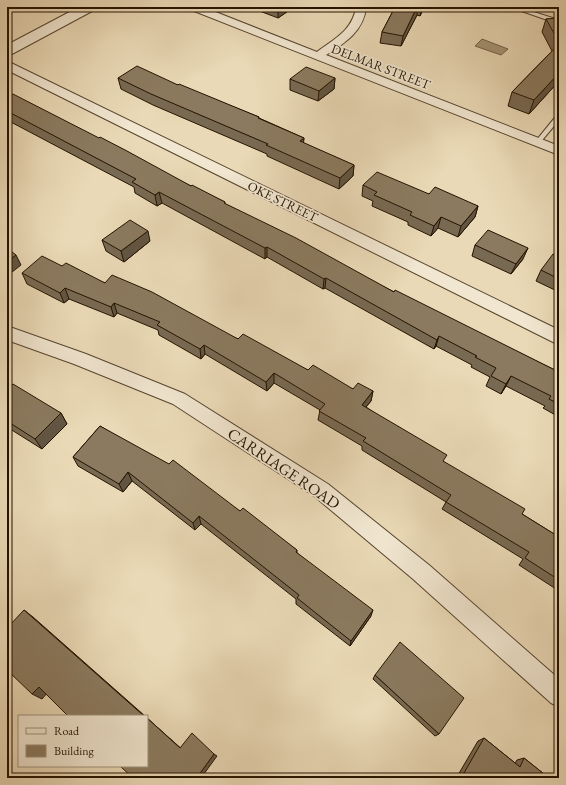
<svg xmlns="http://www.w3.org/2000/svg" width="566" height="785" font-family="'EB Garamond',serif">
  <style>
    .water { fill: #a79678; stroke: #736248 }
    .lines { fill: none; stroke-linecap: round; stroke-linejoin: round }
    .service-casing { stroke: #56442e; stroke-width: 2 }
    .minor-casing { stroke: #56442e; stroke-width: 2 }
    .tertiary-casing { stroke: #56442e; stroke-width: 2 }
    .service { fill: #f1e6d0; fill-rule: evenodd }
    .minor { fill: #f1e6d0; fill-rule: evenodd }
    .tertiary { fill: #f1e6d0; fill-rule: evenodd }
    .wall { fill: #786952; stroke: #241300 }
    .shaded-wall { fill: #615542; stroke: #241300 }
    .building { fill: #8b7a5f; stroke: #241300 }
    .labels { text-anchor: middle; stroke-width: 3.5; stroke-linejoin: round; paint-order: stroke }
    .far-street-label { font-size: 13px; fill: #241300; stroke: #f1e6d0 }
    .street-label { font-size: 16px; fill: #241300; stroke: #f1e6d0 }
  </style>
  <rect width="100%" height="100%" fill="#ead9b6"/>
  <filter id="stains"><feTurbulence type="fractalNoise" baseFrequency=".005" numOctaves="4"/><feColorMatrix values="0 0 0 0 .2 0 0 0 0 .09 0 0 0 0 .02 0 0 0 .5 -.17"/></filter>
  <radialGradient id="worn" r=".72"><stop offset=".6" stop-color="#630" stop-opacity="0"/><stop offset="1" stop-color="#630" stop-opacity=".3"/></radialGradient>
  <!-- water -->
  <path class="water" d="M482,39L508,49L501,55L475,46Z"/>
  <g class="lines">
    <!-- service casing -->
    <g class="service-casing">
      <g id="service">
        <path d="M510,7H518L559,20V24Z"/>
        <path d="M559,114V120L539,144H535V142L557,115Z"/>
      </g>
    </g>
    <!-- minor casing -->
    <g class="minor-casing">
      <g id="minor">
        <path d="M188,7H203L317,52C334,39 353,30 356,7H366C364,31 345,43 326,55L559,146V155L189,9Z"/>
        <path d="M7,61L559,330V345L7,70Z"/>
        <path d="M7,326L86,354L185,394L328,484L429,565L559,679V707L551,703L413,579L314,496L173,404L74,364L7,340Z"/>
      </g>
    </g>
    <!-- tertiary casing -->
    <g class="tertiary-casing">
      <path id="tertiary" d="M79,7H96L94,10L12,54L7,55V45Z"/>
    </g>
    <!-- service -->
    <use href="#service" class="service"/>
    <!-- minor -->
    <use href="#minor" class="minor"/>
    <!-- tertiary -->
    <use href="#tertiary" class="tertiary"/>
  </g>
  <!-- wall -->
  <g class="wall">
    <path d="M249,7H294L278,18Z"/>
    <path d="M395,7H424L420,16L417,15L401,46L380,43L382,32Z"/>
    <path d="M559,18V81L529,114L508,106L512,92L552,51L542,32L546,19Z"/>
    <path d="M118,78L178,85L259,117V118L304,138L303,143L354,165L353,176L339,189L267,156V154L153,105L121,89Z"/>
    <path d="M335,78L334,89L318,101L290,90V79Z"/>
    <path d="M7,98L191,186L225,202V204L394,292L559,372V417L543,408L545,406L506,386L501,394L486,386L490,377L471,367L472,365L436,346L434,349L325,288L323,289L267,257L265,259L162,203L157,206L135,193L134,187L7,120Z"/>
    <path d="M363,185L429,194L478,206L475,217L458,237L438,228L431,236L408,225V222L372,206L373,201L362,196Z"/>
    <path d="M102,240L150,241L124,262L106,251Z"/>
    <path d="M475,245L523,259L511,274L472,256Z"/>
    <path d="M559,256V292L536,281L541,270Z"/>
    <path d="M62,266L105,283L238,339L308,370L353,389L373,391L371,401L366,407L444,462L522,514L559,537V591L519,565L523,559L442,509L446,502L362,450V446L318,420L320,410L274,383L267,391L205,354L201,359L159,335L158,330L117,313L114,317L69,299L64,303L27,284L22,273Z"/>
    <path d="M7,390L61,413L67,424L42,449L7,427Z"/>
    <path d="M100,426L240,511L297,550V553L371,616L350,646L296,604V599L201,524L195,530L132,481L123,492L78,466L73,457Z"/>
    <path d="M375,675L439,734L435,736L373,679Z"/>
    <path d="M484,738L515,763L517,760L524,758L549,778H462L458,775L478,741Z"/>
  </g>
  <!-- shaded-wall -->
  <g class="shaded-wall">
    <path d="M278,7H294L278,18Z"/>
    <path d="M417,7H418L417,15L401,46L403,36Z"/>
    <path d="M422,7H424L420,16Z"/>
    <path d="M559,73V81L529,114L534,100Z"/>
    <path d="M335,78L334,89L318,101L319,91Z"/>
    <path d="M304,138L303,149L300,141Z"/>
    <path d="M354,165L353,176L339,189L340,178Z"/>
    <path d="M159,192L162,203L157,206L155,195Z"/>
    <path d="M478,206L475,217L458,237L461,226Z"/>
    <path d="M441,217L438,228L431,236L434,226Z"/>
    <path d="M148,231L150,241L124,262L121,251Z"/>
    <path d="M267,247V257L265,259V248Z"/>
    <path d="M528,248L523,259L511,274L516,264Z"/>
    <path d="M16,255L21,265L7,276V262Z"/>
    <path d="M326,278L325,288L323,289L324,279Z"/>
    <path d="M65,288L69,299L64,303L60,293Z"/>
    <path d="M114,303L117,313L114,317L111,307Z"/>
    <path d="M439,336L436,346L434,349L437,340Z"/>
    <path d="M204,345L205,354L201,359L200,349Z"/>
    <path d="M274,373V383L267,391L266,382Z"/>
    <path d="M511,376L506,386L501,394L506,384Z"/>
    <path d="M373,391L371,401L360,414L362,405Z"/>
    <path d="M61,413L67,424L42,449L35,439Z"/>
    <path d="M128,472L132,481L123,492L119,484Z"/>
    <path d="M199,516L201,524L195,530L193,523Z"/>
    <path d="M24,610L33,617L145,716H144Z"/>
    <path d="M373,610L371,616L350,646L351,641Z"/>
    <path d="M39,687L48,692L42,699L32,694Z"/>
    <path d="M147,718L184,751L180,748Z"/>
    <path d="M214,754L217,756L201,778H200L198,776Z"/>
  </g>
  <!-- building -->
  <g class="building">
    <path d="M395,7H417L403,36L382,32Z"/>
    <path d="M559,18V42L546,19Z"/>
    <path d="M559,44V73L534,100L512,92Z"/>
    <path d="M137,66L178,85L179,84L259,117L258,118L304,138L300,141L354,165L340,178L266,145L268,144L151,94L118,78Z"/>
    <path d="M306,67L335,78L319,91L290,79Z"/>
    <path d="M13,94L99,138L100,137L127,151L191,186L192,185L225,202L224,203L296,238L394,292L395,290L559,372V404L549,399L551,396L511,376L506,384L491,376L496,368L475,357L477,356L439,336L437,340L326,278L324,279L267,247L265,248L159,192L155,195L132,182L136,179L7,111V98Z"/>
    <path d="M377,172L429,194L435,187L478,206L461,226L441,217L434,226L410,215L412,212L374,195L377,192L363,185Z"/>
    <path d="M130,220L148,231L121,251L102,240Z"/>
    <path d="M488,230L528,248L516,264L475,245Z"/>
    <path d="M7,248L16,255L7,262Z"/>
    <path d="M553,254L559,256V279L541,270Z"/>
    <path d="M42,256L62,266L66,263L105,283L112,275L152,292L238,339L243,334L308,370L313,365L353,389L358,383L373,391L362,405L447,455L443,461L525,509L522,514L559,537V580L525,558L529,552L446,502L451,495L363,441L366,438L319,411L325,404L274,373L266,382L204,345L200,349L157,325L160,322L114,303L111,307L65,288L60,293L22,273Z"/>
    <path d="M13,384L61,413L35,439L7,421V390Z"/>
    <path d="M100,426L169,464L173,460L240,511L243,508L297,550L296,552L373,610L351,641L297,598L299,595L199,516L193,523L128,472L119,484L73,457Z"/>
    <path d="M24,610L144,716H68L39,687L32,694L7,670V628Z"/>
    <path d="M400,642L464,698L439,734L375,675Z"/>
    <path d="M147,718L180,748L192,733L214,754L198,776L200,778H133L120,766H147Z"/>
    <path d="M484,738L520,767L524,758L549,778H470L464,773Z"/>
  </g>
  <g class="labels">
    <!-- far-street labels -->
    <g class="far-street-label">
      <text transform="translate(381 66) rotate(21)" y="5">DELMAR STREET</text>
      <text transform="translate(283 201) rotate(26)" y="5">OKE STREET</text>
    </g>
    <!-- street labels -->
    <g class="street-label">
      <text transform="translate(284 468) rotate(34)" y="6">CARRIAGE ROAD</text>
    </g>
  </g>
  <!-- margin -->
  <rect width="566" height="785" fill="none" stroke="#ead9b6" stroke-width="24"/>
  <rect x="8" y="8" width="550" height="769" fill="none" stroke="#241300" stroke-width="2"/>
  <rect x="12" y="12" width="542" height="761" fill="none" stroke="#241300"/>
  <!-- legend -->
  <rect x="18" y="715" width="130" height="52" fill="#f1e6d0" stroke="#9f927d"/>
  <rect x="26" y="728" width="20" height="6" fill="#f1e6d0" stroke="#9f927d"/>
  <text x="54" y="735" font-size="12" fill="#241300">Road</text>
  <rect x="26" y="745" width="20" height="12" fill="#8b7a5f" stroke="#9f927d"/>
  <text x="54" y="755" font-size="12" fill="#241300">Building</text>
  <rect width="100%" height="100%" filter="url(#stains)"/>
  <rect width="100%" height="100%" fill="url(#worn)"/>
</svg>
